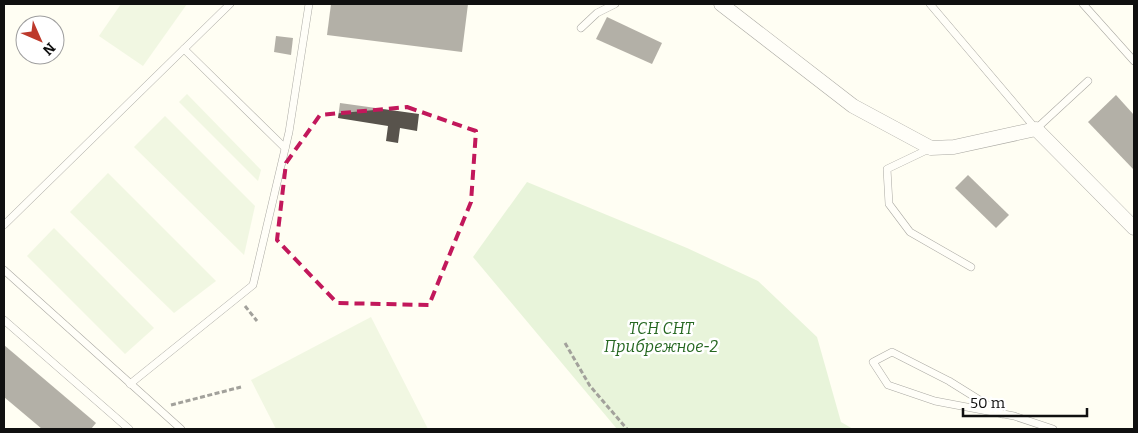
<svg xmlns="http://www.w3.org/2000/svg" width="1138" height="433" font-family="Bitter,serif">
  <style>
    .green { fill: #cde9bd }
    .pitch { fill: #e0f0cf }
    .building { fill: #58534c }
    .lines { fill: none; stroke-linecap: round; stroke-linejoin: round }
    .lane-casing { stroke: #434343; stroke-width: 8 }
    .street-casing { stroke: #434343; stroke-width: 15 }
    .path { stroke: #323232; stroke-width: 3; stroke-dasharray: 5 2.5; stroke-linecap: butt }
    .lane { stroke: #fff; stroke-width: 7 }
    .street { stroke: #fff; stroke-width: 14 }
    .marked { fill: none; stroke: #c2185b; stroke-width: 4; stroke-dasharray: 10 6; stroke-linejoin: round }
    .labels { text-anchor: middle; stroke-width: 5; stroke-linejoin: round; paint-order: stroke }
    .park-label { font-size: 16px; font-style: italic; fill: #266721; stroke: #fff }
  </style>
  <rect width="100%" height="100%" fill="#fffef3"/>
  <!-- green -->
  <path class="green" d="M527,182L687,248L758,281L817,337L841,422L853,429H617L473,257Z"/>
  <!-- pitch -->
  <g class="pitch">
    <path d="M121,4H187L143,66L99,36Z"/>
    <path d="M187,94L261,170L258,181L179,102Z"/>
    <path d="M165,116L255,206L244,255L134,147Z"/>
    <path d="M108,173L216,281L174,313L70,212Z"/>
    <path d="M54,228L154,328L125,354L27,256Z"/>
    <path d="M371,317L428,429H276L251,380Z"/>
  </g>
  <!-- building -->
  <g class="building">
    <path d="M331,4H468L462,52L327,35Z"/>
    <path d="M607,17L662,43L652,64L596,39Z"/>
    <path d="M276,36L293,38L291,55L274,52Z"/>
    <path d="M1116,95L1134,115V170L1088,122Z"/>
    <path d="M340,103L419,114L417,131L400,128L398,143L386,141L388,126L338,118Z"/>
    <path d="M968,175L1009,215L996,228L955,188Z"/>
    <path d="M4,345L96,423L91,429H42L4,397Z"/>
  </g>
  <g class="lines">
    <!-- lane casing -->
    <g class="lane-casing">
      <g id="lane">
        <path d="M930,4L1036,129L1088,81"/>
        <path d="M1083,4L1134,61"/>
        <path d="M581,28L597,13L615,4"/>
        <path d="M184,49L285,148"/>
        <path d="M931,148L887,169L889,204L910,232L971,267"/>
        <path d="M4,225L230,4"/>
        <path d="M4,270L181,429"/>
        <path d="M4,320L129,429"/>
        <path d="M130,384L253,285L289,132L309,4"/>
        <path d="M1002,414L949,381L892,352L873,362L888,385L935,401L1014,416L1053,429"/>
      </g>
    </g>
    <!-- street casing -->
    <g class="street-casing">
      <path id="street" d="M721,4L853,106L931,148L954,147L1036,129L1134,228"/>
    </g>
    <!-- path -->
    <g class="path">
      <path d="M245,306L257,321"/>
      <path d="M565,343L590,386L627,429"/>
      <path d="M171,405L241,387"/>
    </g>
    <!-- lane -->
    <use href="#lane" class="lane"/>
    <!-- street -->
    <use href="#street" class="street"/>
  </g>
  <!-- marked area -->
  <path d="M0 0H1138V433H0ZM407,107L476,131L471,202L429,305L337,303L277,240L286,163L320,115Z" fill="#fffef3" fill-opacity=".55" fill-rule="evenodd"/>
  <path class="marked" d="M407,107L476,131L471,202L429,305L337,303L277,240L286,163L320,115Z"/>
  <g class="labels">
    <!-- park labels -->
    <g class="park-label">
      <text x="661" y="334">ТСН СНТ<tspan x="661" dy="18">Прибрежное-2</tspan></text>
    </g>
  </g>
  <!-- border -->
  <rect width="1138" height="433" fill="none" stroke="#101010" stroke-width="10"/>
  <!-- north arrow -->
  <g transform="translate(40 40) rotate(135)"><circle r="24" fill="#ffffff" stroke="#9f9f9f"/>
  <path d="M0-4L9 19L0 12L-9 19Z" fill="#bd392b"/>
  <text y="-8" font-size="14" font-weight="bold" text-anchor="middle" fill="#101010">N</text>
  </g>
  <!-- scale -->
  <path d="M963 408v8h124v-8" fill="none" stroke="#101010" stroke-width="2.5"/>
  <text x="970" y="408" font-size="15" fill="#101010" stroke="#ffffff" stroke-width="4" paint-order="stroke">50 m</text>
</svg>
